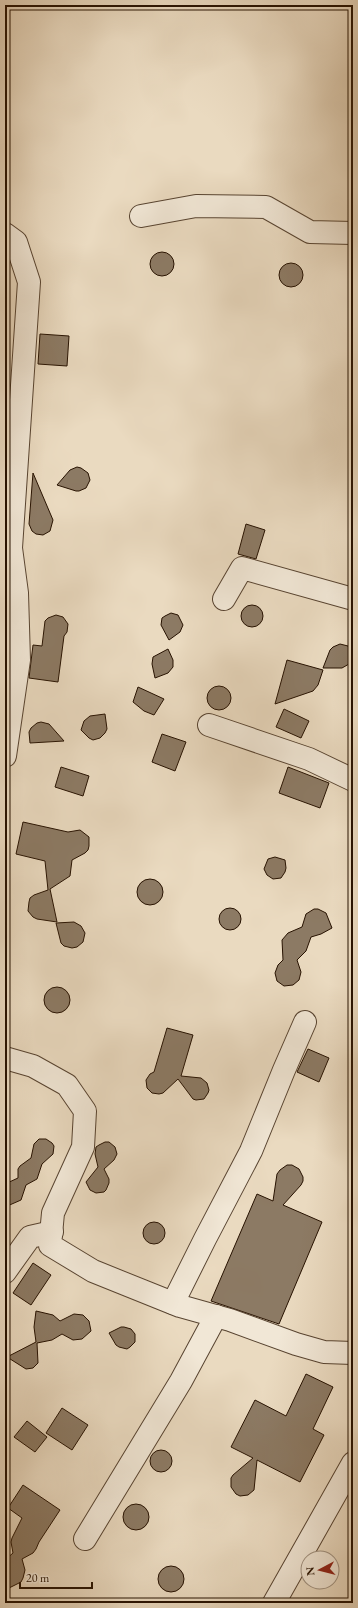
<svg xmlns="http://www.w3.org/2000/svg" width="358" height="1608" font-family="'EB Garamond',serif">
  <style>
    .building { fill: #8c7a64; stroke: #271201 }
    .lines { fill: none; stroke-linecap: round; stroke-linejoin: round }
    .minor-casing { stroke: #584431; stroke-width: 24 }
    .minor { stroke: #f1e7d6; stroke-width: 22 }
  </style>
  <rect width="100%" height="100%" fill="#eadac0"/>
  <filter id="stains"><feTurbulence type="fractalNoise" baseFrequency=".005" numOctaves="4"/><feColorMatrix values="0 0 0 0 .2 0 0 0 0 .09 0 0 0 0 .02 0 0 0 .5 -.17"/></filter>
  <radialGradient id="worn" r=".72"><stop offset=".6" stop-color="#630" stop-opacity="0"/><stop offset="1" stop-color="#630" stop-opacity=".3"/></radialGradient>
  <!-- building -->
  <g class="building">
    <circle cx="162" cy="264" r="12"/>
    <circle cx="291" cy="275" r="12"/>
    <path d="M40,334L69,336L67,366L38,364Z"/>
    <path d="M77,467L81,468L88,473L90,480L86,488L79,491H76L57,485L70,470Z"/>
    <path d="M33,473L53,520L50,531L43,535L36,534L32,531L29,524Z"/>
    <path d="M246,524L265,530L256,559L238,554Z"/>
    <circle cx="252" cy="616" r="11"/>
    <path d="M171,613L178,615L183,625L180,632L169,640L161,625L162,618L165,616Z"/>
    <path d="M56,615L63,617L68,624L67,632L64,636L58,682L29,678L33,645L42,646L45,621L48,618Z"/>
    <path d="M340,644L348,646L352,653L353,657L349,664L342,668H323L330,650L333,647Z"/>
    <path d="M168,649L173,660V667L168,673L155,678L152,664L153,657Z"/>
    <path d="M287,660L323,670L318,685L313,691L275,704Z"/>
    <circle cx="219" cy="698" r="12"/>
    <path d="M138,687L164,699L154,715L144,711L133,702Z"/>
    <path d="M284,709L309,721L301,738L276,727Z"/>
    <path d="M105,714L107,729L105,733L100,738L93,740L89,738L81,730L84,721L90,716Z"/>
    <path d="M41,722L49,724L64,741L30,743L29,732L31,728L37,723Z"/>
    <path d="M162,734L186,742L175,771L152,762Z"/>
    <path d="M61,767L89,776L83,796L55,787Z"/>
    <path d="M288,767L329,783L320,808L279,793Z"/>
    <path d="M23,822L68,832L80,830L89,837V846L88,850L85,853L72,860L70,876L50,889L57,922L37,919L33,917L28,911L29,902L30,898L34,895L48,890L45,861L16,854Z"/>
    <path d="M275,857L285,860L286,868L285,872L281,878L273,879L267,875L264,869L268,859Z"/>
    <circle cx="150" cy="892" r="13"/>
    <circle cx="230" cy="919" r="11"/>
    <path d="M314,909H318L326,913L332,928L321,934L311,937L306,951L297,960L301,972L299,980L293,985L284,986L277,981L275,973L278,965L283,960L282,940L288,933L302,927L306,914Z"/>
    <path d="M74,922L81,926L85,933L83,942L77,947L72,948L64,946L61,943L56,923Z"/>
    <circle cx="57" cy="1000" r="13"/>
    <path d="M167,1028L193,1035L181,1076L201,1078L207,1083L209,1090L208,1093L204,1099L196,1100L193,1099L178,1079L163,1093L159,1094L152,1093L147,1088L146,1080L150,1074L154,1072Z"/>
    <path d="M308,1049L329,1058L319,1082L297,1072Z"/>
    <path d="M39,1139H46L52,1143L54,1146L53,1154L42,1164L37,1179L26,1185L21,1200L5,1207V1184L18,1178V1169L20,1166L31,1158L34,1144Z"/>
    <path d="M105,1142H109L115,1147L117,1154L114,1160L104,1169L109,1179V1183L106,1190L104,1192L96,1193L90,1190L86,1182L98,1167L95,1154L96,1147L99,1145Z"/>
    <path d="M287,1165H292L299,1169L303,1177V1181L301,1185L283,1205L322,1222L279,1324L211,1301L257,1194L273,1201L277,1174L280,1170Z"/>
    <circle cx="154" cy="1233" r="11"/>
    <path d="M33,1263L51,1275L31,1305L13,1293Z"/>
    <path d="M36,1311L53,1315L60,1321L74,1314L83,1315L89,1321L91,1331L82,1339L73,1340L62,1334L52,1340L37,1343L38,1363L33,1368L26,1369L7,1357L36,1342L34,1327Z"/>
    <path d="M121,1327H124L131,1329L135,1334V1342L130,1347L127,1349L119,1347L116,1345L109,1333Z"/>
    <path d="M306,1374L333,1387L313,1429L324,1435L300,1482L257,1460L254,1490L248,1495L240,1496L236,1494L231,1487V1478L233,1475L253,1458L231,1447L255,1400L286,1416Z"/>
    <path d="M62,1408L88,1425L72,1450L46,1433Z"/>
    <path d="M27,1421L47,1437L35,1452L14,1437Z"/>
    <circle cx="161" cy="1461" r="11"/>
    <path d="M23,1485L60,1510L39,1542L36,1549L33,1553L22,1559L25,1570L23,1578L21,1582L5,1590V1560L13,1553L11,1542L12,1538L22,1518L8,1508Z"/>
    <circle cx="136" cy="1517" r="13"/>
    <circle cx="171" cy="1579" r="13"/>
  </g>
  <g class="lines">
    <!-- minor casing -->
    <g class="minor-casing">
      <g id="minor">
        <path d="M141,216L196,206L266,207L310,232L353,233"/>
        <path d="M5,234L16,242L29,282L11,548L17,593L19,660L5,756"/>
        <path d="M224,599L242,568L353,599"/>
        <path d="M209,725L309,759L353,780"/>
        <path d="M5,1058L33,1066L67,1085L85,1111L83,1147L53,1213L50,1245L93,1271L180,1306L230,1320L296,1344L324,1352L353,1353"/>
        <path d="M5,1272L30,1237L52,1232"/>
        <path d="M173,1303L205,1239L251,1151L284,1070L305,1022"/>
        <path d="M85,1539L181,1381L216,1316"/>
        <path d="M274,1603L353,1463"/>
      </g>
    </g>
    <!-- minor -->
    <use href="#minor" class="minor"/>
  </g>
  <!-- margin -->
  <rect width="358" height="1608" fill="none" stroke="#eadac0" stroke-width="20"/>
  <rect x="6" y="6" width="346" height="1596" fill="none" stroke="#271201" stroke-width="2"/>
  <rect x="10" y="10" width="338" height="1588" fill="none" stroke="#271201"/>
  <!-- north arrow -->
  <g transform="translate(320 1570) rotate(263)"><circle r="19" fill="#f1e7d6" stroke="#a09281"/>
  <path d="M0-3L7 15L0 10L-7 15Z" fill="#8f2418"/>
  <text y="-6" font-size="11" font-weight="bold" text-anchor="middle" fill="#271201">N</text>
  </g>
  <!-- scale -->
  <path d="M20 1582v6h72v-6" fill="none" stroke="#271201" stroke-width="2"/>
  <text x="26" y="1582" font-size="12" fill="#271201" stroke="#f1e7d6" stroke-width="3" paint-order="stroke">20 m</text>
  <rect width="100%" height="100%" filter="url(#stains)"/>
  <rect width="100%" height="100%" fill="url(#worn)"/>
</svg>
